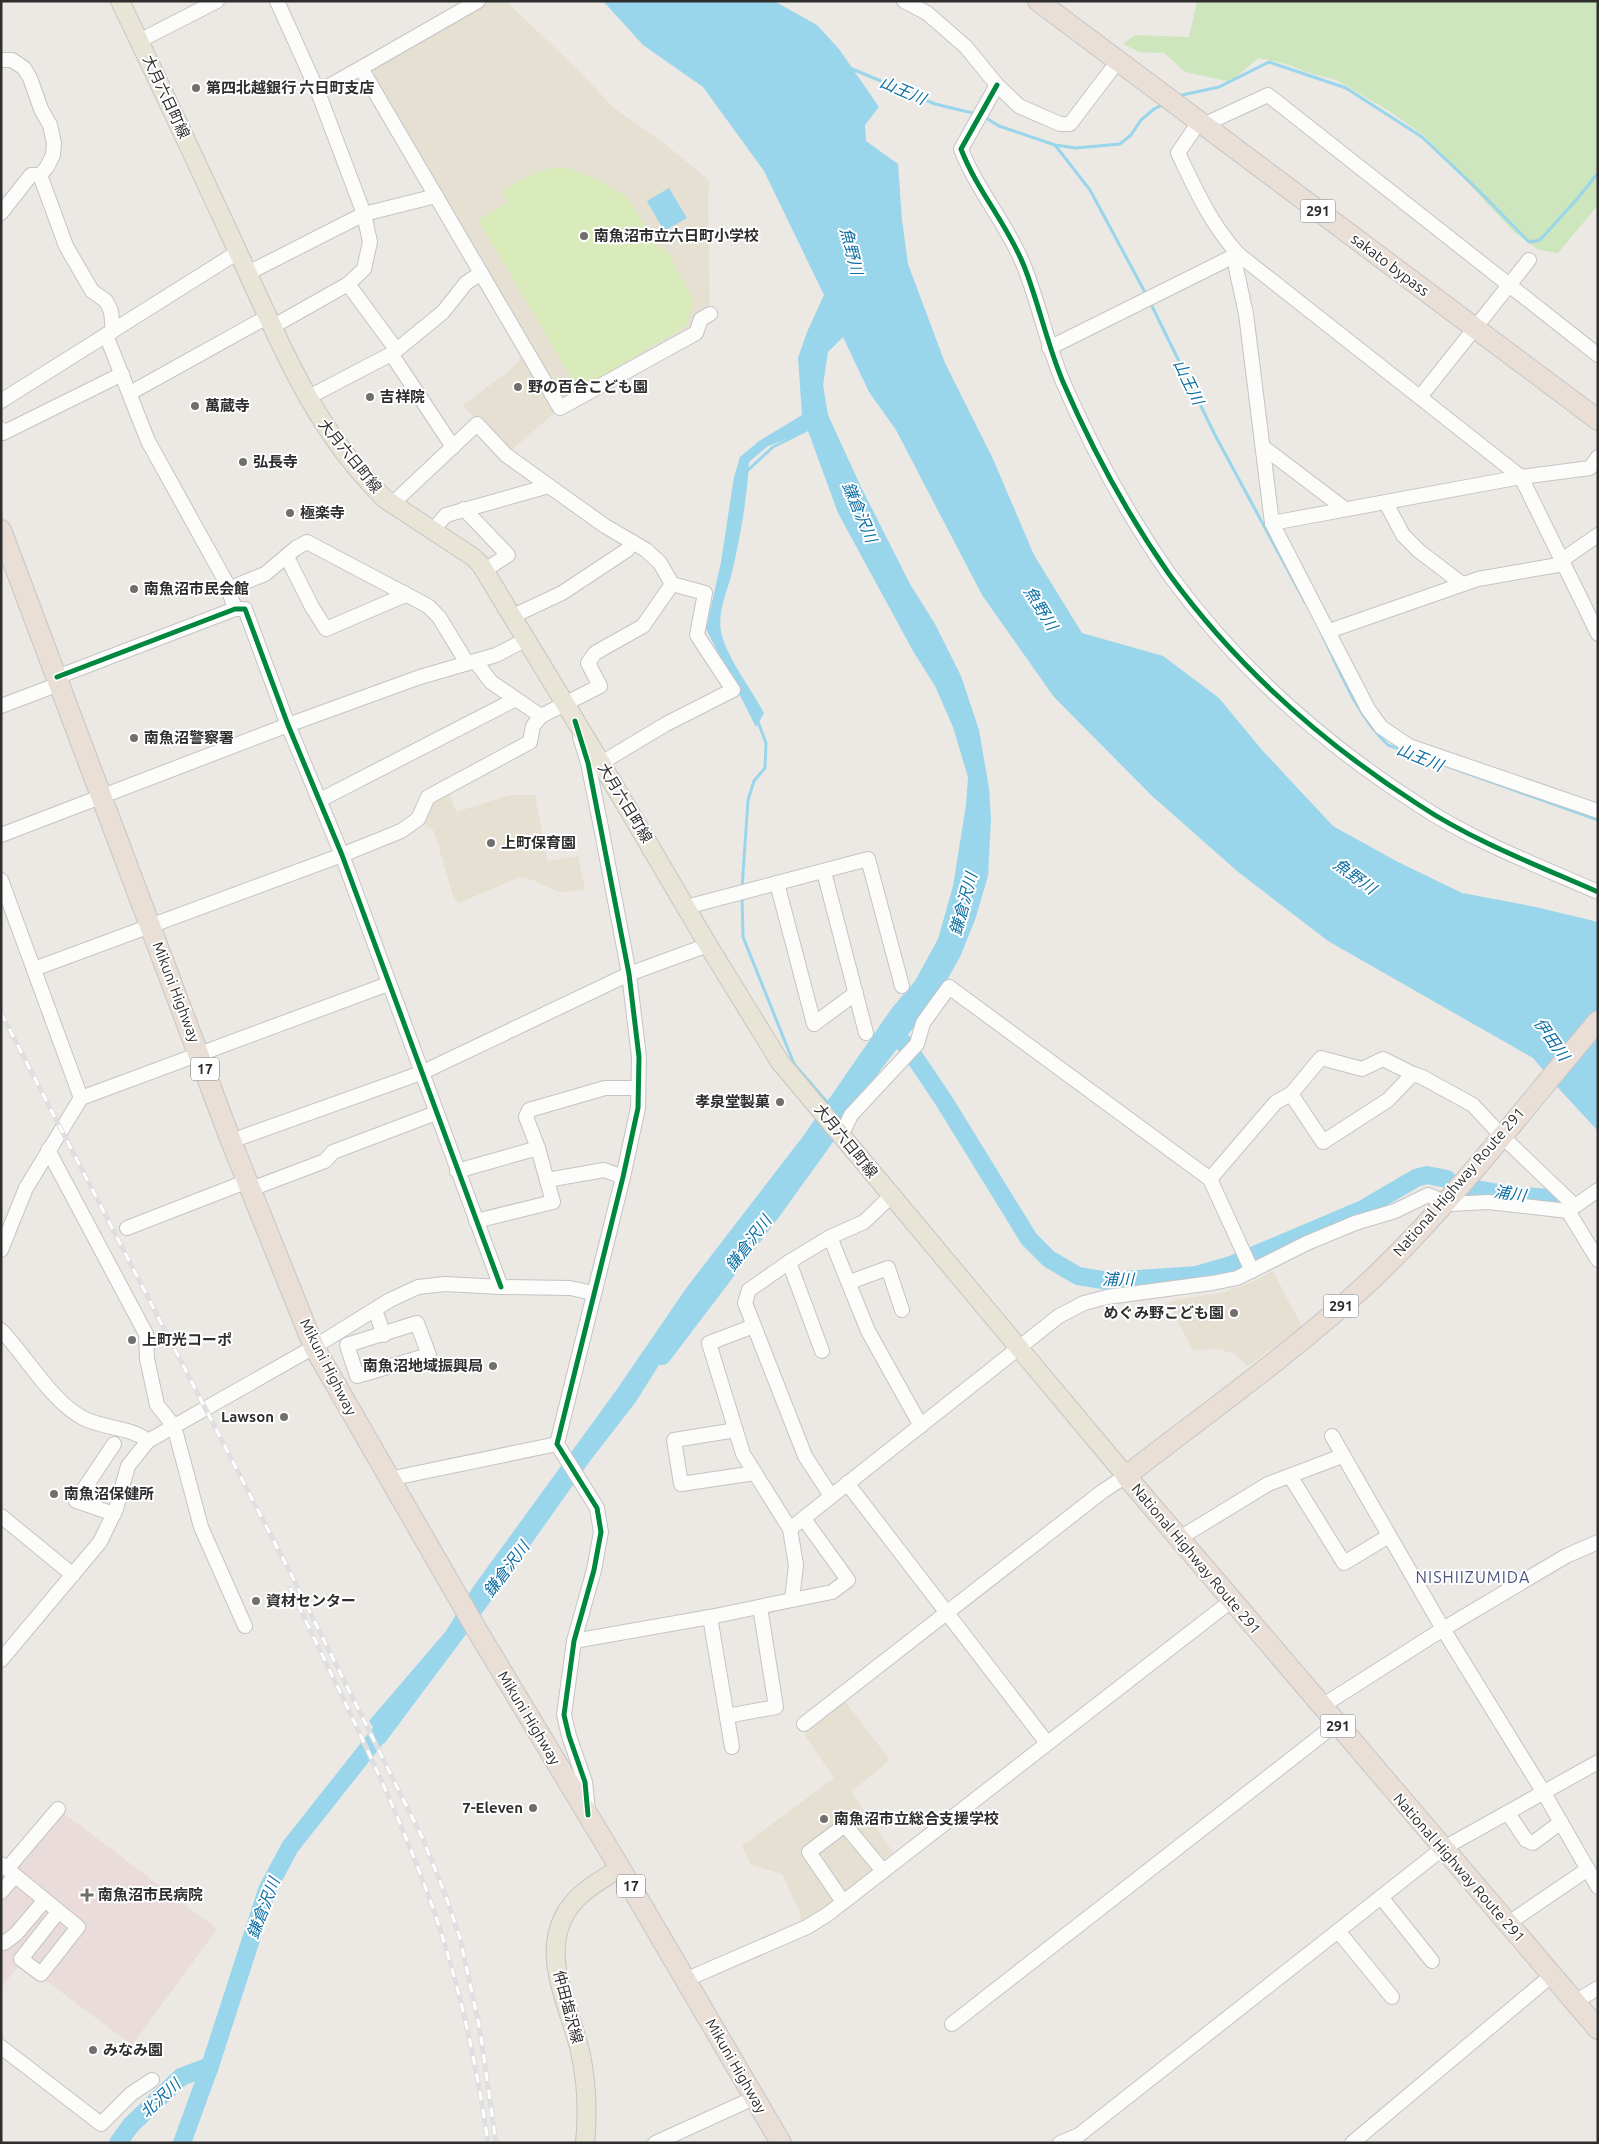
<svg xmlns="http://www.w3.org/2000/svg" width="1599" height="2144" font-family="Ubuntu,'Noto Sans JP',sans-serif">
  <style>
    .education { fill: #e6e0d3 }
    .medical { fill: #e9dcdb }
    .green { fill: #cee6be }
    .pitch { fill: #d9eabb }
    .water { fill: #99d6ec }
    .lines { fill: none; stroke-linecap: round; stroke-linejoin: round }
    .stream { stroke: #99d6ec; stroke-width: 3 }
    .river { stroke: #99d6ec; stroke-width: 18 }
    .minor-casing { stroke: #c5c4c5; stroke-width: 16 }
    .major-casing { stroke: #c6c5c4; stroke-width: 20 }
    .highway-casing { stroke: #c6c5c4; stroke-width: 22 }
    .minor { stroke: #fcfcfb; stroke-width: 14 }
    .major { stroke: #e8e4d6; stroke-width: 18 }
    .highway { stroke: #eadfd6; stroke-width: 20 }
    .rail-casing { stroke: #dfdfe1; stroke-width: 5 }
    .rail { stroke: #fff; stroke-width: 3; stroke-dasharray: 9; stroke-linecap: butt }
    .cycleway-casing { stroke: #fff; stroke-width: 8 }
    .cycleway { stroke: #00873e; stroke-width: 5 }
    .poi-dot { fill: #706f6e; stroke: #fff; stroke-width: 2 }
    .labels { text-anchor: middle; stroke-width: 4; stroke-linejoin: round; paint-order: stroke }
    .shield { fill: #fff; stroke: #6d6d6d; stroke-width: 1 }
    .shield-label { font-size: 14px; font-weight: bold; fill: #2e2e2e }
    .poi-label { font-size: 15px; font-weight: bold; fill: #2e2e2e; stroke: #fff; text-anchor: start }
    .street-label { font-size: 15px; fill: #2e2e2e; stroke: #fff }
    .water-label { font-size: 16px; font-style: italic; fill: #0d6fa3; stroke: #fff }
    .neighbourhood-label { font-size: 16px; letter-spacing: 1px; fill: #4d5680; stroke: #fff }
  </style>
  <rect width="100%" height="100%" fill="#ece8e4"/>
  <!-- education -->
  <g class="education">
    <path d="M478,1H506L575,67L614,108L665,144L710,181L708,194L710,314L696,333L560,408L506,455L463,405L510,370L527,351L361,68Z"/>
    <path d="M449,791L456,812L509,795H535L548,861L578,856L585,890L558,892L533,880L520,877L459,903L453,896L434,831L422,822L432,800Z"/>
    <path d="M1273,1271L1302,1327L1248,1366L1234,1354L1219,1349L1193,1350L1169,1305V1302L1178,1299L1222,1293L1250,1283Z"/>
    <path d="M841,1696L890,1760L851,1792L898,1859L807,1927L801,1921L799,1910L782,1874L751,1865L742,1846L834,1778L806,1737L804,1724Z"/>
  </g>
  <!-- medical -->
  <path class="medical" d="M58,1809L217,1929L132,2045L21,1962L1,1988V1856L9,1862Z"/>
  <!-- green -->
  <path class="green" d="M1197,1H1598V205L1558,253L1539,250L1514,232L1423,135L1389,111L1336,80L1312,74L1283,63L1258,58L1231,82L1185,72L1164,53L1139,52L1123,44L1135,35L1189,37Z"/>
  <!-- pitch -->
  <path class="pitch" d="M558,167L572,169L592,177L624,195L633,206L655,244L669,253L694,302L686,326L594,381L574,382L478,220L508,202L502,192C520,180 536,170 558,167Z"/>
  <!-- water -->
  <g class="water">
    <path d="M603,1H774L817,25L839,49L879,107L865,125L866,141L898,164L902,220L908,264L945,363L993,459L1034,555L1082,633L1163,656L1219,698L1262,750L1333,826L1396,861L1462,893L1536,907L1598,922V1131L1560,1090L1533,1058L1328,941L1237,871L1151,795L1054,697L982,595L896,430L869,392L843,337L828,352L823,385L828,415L861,487L910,584L935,624L961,676L979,730L989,788L991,819L988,876L975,920L960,957L938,996L855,1103L816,1142L702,1297L635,1403L590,1461L488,1605L384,1744L369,1721L446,1631L473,1587L615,1392L687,1287L804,1135L892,1008L915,981L938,939L953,886L966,805L968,777L953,727L935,686L913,651L838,513L808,431L768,446L749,462C747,498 741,533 733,568C729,589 717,609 721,631C725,655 752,690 764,713L756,727L706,629L721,562L734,477L740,457L759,441L802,415L798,358L807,332L824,295L764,171L703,87L643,45Z"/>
    <path d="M669,188L687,218L664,231L647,201Z"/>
  </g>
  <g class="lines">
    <!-- stream -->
    <g class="stream">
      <path d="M850,68L935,104L977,114"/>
      <path d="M1182,95L1219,87L1269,62L1346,88L1422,137L1476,188L1529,242L1540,240L1577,199L1598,173"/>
      <path d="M983,116L999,126L1055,145L1076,148L1120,144L1131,135L1141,120L1154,109L1164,104"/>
      <path d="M1055,145L1090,190L1147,296"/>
      <path d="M1150,302L1215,435L1305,602"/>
      <path d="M747,471L773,447L805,431"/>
      <path d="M1321,632C1340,671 1356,715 1388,745L1598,820"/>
      <path d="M742,888L748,800L754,781L765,768L766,743L757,719"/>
      <path d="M742,897L743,937L794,1064L828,1103"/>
    </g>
    <!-- river -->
    <g class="river">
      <path d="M892,1033L907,1046L944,1101L1029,1239L1049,1259L1078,1276L1109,1281L1197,1275L1231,1265L1363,1209L1416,1178L1427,1175L1447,1179"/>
      <path d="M1470,1188L1511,1195L1550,1198"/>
      <path d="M662,1356L773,1210L840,1117L850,1096"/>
      <path d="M118,2143L131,2125L181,2077L210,2066"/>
      <path d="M182,2143L210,2066L267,1890L290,1847L392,1718"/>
    </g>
    <!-- minor casing -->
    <g class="minor-casing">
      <g id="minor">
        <path d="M904,1L927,13L966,47L997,85L1019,106L1060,124H1070L1118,61"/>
        <path d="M139,41L217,1"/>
        <path d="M1,60H12L24,68L30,78L41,109L50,125L54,143L53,155L47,167L40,175L66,246L92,291L106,301L111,311L113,331"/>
        <path d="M361,68L478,1"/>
        <path d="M997,85L961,149C977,191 1008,225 1024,266C1039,304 1047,344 1063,382C1092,449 1127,514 1169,574C1236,666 1324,744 1419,805C1473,841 1539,866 1598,892"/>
        <path d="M318,92L361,68L560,408L696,333L701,319L710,314"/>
        <path d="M1199,122L1178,153C1196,190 1210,223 1238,254L1521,477L1598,634"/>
        <path d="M1203,125L1268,95L1598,355"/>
        <path d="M1,213L31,175H40"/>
        <path d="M1238,254L1236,268L1246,314L1272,523L1368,709L1381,727L1409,746L1598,811"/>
        <path d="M248,273L364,214L436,196"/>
        <path d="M348,284L395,348L392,355L453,447"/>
        <path d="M272,327L348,284L364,269L370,242L364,214L318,92L277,1"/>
        <path d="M106,335L148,441L226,582L235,609"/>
        <path d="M1049,348L1238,254"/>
        <path d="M130,393L267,317"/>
        <path d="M1420,397L1529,260"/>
        <path d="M307,398L393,353L443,312L466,283L481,273"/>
        <path d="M1,401L238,252"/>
        <path d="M1,429L3,433L122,374"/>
        <path d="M1263,447L1345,509"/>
        <path d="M1386,503L1403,535L1419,551L1461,583"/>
        <path d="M392,504L477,424L506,455L549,486"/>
        <path d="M464,509L508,555L485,570"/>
        <path d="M1272,523L1521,477L1590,468L1598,457"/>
        <path d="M432,531L446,515L549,486L605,526L646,550L660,563L672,584"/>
        <path d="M287,557L312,607L326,629L403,596L404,593"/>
        <path d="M1562,560L1598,535"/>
        <path d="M228,589L265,574L296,548L307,542L428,606L439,617L467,663"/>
        <path d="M513,616L562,593L627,550L632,542"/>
        <path d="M1329,631L1478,579L1564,564"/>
        <path d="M476,662L491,682L516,699"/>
        <path d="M57,677L235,609H245L288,725L342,855L501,1287"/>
        <path d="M1,706L59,684"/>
        <path d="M580,737L588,763L600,822L629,974L639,1057L638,1108L623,1177L557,1444L597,1508L601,1532L594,1570L574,1641L564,1715L569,1736L585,1782L588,1810"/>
        <path d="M320,800L516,699L541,716L600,686L588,663L595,653L643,626L672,584L705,593L697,635L733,690L666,724L601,763"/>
        <path d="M1,835L288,725L420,677L496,655L527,639"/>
        <path d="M824,872L866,1033"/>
        <path d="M1,880L81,1098"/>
        <path d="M777,883L814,1024L856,993"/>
        <path d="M686,907L868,859L902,986"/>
        <path d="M34,969L342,855L401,831L418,819L428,797L530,742L533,726L541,716"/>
        <path d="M1291,1094L1321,1058L1362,1069L1383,1059L1413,1074"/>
        <path d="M841,1136L851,1115L917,1044L923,1023L949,987L1210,1179L1252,1271"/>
        <path d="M231,1141L421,1073L629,974L708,945"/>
        <path d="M1508,1142L1575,1206"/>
        <path d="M48,1150L146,1334L147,1359L157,1405L174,1426L201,1527L245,1626"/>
        <path d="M457,1171L538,1148"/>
        <path d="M1210,1179L1276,1102L1291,1094L1323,1142L1388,1100L1413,1074L1422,1077L1473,1105L1496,1130"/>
        <path d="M547,1180L604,1170L623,1177"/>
        <path d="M251,1189L325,1161L333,1152L436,1113"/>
        <path d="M1568,1211L1598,1260"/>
        <path d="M476,1221L553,1202L538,1148L526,1117L529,1110L605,1088H638"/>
        <path d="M127,1228L248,1181"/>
        <path d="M830,1237L868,1331L921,1426"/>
        <path d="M1,1250L26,1188L81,1098L388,984"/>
        <path d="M789,1262L822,1351"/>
        <path d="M850,1282L888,1268L902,1310"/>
        <path d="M375,1310L384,1335"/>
        <path d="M417,1323L429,1355L357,1376L347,1345Z"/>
        <path d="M1,1330C26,1356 52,1402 83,1418C104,1429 129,1426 148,1441"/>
        <path d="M736,1430L674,1440L681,1484L755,1473"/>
        <path d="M1332,1436L1443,1629L1544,1793L1598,1887"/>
        <path d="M114,1444L76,1501L114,1514"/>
        <path d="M1290,1476L1344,1563L1389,1536"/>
        <path d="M389,1479L557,1444"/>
        <path d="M847,1483L1047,1743"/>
        <path d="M831,1496L805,1456L745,1303L749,1290L789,1262L830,1237L864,1222L891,1196"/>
        <path d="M1,1516L73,1575"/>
        <path d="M790,1529L1059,1316L1084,1303L1107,1297L1212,1283L1237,1278L1307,1243L1355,1223L1395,1211L1428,1195L1450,1204L1488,1202L1568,1211L1598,1190"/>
        <path d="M1178,1539L1268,1484L1342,1456"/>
        <path d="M792,1600L832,1592L848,1580L804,1519"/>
        <path d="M710,1617L732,1747"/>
        <path d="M574,1641L710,1617L792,1600L796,1565L790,1529L743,1454L709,1343L754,1326"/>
        <path d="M1,1660L100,1542L116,1509L128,1466L148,1441L314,1347L390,1300L418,1287L445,1284L501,1287L570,1288L593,1293"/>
        <path d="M1322,1706L1443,1629L1566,1556L1598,1542"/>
        <path d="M727,1716L776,1707L760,1607"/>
        <path d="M804,1724L1103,1491L1126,1476"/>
        <path d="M1508,1813L1526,1840L1533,1843L1561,1822"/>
        <path d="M1,1864L78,1927L41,1974L21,1959L58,1912"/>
        <path d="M7,1869L58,1809"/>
        <path d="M1,1892L15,1876"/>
        <path d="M1381,1897L1432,1961"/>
        <path d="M843,1902L809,1852L845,1825L883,1871"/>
        <path d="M1507,1924L1588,1869"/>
        <path d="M1338,1931L1392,1997"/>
        <path d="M1,1942L4,1943L16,1934L44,1901"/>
        <path d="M685,1980L807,1927L828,1914L1231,1601"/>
        <path d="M1575,2002L1598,1988"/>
        <path d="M952,2024L1336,1724"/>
        <path d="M1,2047L101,2124L131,2094L152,2080"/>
        <path d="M655,2143L754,2098"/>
        <path d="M1060,2143L1079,2135L1442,1849L1598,1762"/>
        <path d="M1352,2143L1552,1975"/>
      </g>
    </g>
    <!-- major casing -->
    <g class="major-casing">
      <g id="major">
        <path d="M120,1C160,84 199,168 238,252C280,342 312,427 385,499L473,557L481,565L601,763L708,945L780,1062L1126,1476"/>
        <path d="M585,2143C588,2112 587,2082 580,2051C570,2007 539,1955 567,1911C579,1892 601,1880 620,1868"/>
      </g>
    </g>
    <!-- highway casing -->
    <g class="highway-casing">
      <g id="highway">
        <path d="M1038,1L1598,420"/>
        <path d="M1,530L231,1141L314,1347L478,1632L620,1868L781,2143"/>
        <path d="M1598,1021C1524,1108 1454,1201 1371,1280C1295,1351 1208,1412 1126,1476L1598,2029"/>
      </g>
    </g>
    <!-- minor -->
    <use href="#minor" class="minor"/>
    <!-- major -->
    <use href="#major" class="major"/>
    <!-- highway -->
    <use href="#highway" class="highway"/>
    <!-- rail casing -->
    <g class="rail-casing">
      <g id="rail">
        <path d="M1,1013L294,1580L422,1837L445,1894L460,1938L480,2030L496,2143"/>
        <path d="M290,1588C341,1695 396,1802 435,1914C460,1988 477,2065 488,2143"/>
      </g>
    </g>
    <!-- rail -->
    <use href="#rail" class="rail"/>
    <!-- cycleway casing -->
    <g class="cycleway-casing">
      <g id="cycleway">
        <path d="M997,85L961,149C977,191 1008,225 1024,266C1039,304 1047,344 1063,382C1092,449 1127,514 1169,574C1236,666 1324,744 1419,805C1473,841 1539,866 1598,892"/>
        <path d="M57,677L235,609H245L288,725L342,855L501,1287"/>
        <path d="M575,721L588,763L629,974L639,1057L638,1108L623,1177L557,1444L597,1508L601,1532L594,1570L574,1641L564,1715L569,1736L585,1782L588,1815"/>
      </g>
    </g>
    <!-- cycleway -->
    <use href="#cycleway" class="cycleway"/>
  </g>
  <!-- markers -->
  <g class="poi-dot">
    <circle cx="196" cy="88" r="5"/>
    <circle cx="584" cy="236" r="5"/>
    <circle cx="518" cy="387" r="5"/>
    <circle cx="370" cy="397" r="5"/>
    <circle cx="195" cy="406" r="5"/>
    <circle cx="243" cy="462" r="5"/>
    <circle cx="290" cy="513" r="5"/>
    <circle cx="134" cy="589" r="5"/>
    <circle cx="134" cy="738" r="5"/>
    <circle cx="491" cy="843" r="5"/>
    <circle cx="780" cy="1102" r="5"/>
    <circle cx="1234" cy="1313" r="5"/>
    <circle cx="132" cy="1340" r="5"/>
    <circle cx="493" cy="1366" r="5"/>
    <circle cx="284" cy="1417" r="5"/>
    <circle cx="54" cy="1494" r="5"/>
    <circle cx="256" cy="1601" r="5"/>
    <circle cx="533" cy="1808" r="5"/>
    <circle cx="824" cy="1819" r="5"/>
    <path d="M84.5 1887.5h5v5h5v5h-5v5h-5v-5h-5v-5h5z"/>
    <circle cx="93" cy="2050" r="5"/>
  </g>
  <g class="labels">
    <!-- shield labels -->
    <g class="shield">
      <rect x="1300.5" y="199.5" width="35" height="23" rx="4"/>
      <rect x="191" y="1057.5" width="28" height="23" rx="4"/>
      <rect x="1323.5" y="1294.5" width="35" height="23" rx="4"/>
      <rect x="1320.5" y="1714.5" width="35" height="23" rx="4"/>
      <rect x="617" y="1874.5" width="28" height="23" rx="4"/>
    </g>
    <g class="shield-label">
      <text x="1318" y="216">291</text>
      <text x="205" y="1074">17</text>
      <text x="1341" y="1311">291</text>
      <text x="1338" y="1731">291</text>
      <text x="631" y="1891">17</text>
    </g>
    <!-- poi labels -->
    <g class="poi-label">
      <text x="206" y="93">第四北越銀行 六日町支店</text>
      <text x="594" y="241">南魚沼市立六日町小学校</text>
      <text x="528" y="392">野の百合こども園</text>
      <text x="380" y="402">吉祥院</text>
      <text x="205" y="411">萬蔵寺</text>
      <text x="253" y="467">弘長寺</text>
      <text x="300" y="518">極楽寺</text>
      <text x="144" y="594">南魚沼市民会館</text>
      <text x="144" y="743">南魚沼警察署</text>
      <text x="501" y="848">上町保育園</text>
      <text x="770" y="1107" text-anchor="end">孝泉堂製菓</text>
      <text x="1224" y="1318" text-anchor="end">めぐみ野こども園</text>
      <text x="142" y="1345">上町光コーポ</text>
      <text x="483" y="1371" text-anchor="end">南魚沼地域振興局</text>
      <text x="274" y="1422" text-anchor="end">Lawson</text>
      <text x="64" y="1499">南魚沼保健所</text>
      <text x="266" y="1606">資材センター</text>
      <text x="523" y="1813" text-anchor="end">7-Eleven</text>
      <text x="834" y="1824">南魚沼市立総合支援学校</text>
      <text x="98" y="1900">南魚沼市民病院</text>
      <text x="103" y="2055">みなみ園</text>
    </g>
    <!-- street labels -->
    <g class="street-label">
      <text transform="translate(166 97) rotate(65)" y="5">大月六日町線</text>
      <text transform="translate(1390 265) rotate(37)" y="5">sakato bypass</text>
      <text transform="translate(350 456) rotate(51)" y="5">大月六日町線</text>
      <text transform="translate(625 803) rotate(59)" y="5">大月六日町線</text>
      <text transform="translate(176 992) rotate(69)" y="5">Mikuni Highway</text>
      <text transform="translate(846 1141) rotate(51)" y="5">大月六日町線</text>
      <text transform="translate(1459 1182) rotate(-49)" y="5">National Highway Route 291</text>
      <text transform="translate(328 1367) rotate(63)" y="5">Mikuni Highway</text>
      <text transform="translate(1196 1559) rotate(50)" y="5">National Highway Route 291</text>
      <text transform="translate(529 1718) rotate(59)" y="5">Mikuni Highway</text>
      <text transform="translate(1459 1868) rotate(49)" y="5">National Highway Route 291</text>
      <text transform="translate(568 2007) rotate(75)" y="5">仲田塩沢線</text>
      <text transform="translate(736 2066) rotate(60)" y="5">Mikuni Highway</text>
    </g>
    <!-- water labels -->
    <g class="water-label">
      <text transform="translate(903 90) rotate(23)" y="6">山王川</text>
      <text transform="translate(852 251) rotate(76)" y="6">魚野川</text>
      <text transform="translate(1189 382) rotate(64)" y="6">山王川</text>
      <text transform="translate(860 512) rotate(67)" y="6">鎌倉沢川</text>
      <text transform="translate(1041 608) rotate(58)" y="6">魚野川</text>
      <text transform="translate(1420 757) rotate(22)" y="6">山王川</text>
      <text transform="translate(1355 876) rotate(36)" y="6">魚野川</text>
      <text transform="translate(963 904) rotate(-75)" y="6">鎌倉沢川</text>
      <text transform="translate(1552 1039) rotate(55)" y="6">伊田川</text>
      <text transform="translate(1510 1193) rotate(8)" y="6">浦川</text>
      <text transform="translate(748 1243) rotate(-53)" y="6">鎌倉沢川</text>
      <text x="1118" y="1285">浦川</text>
      <text transform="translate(506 1569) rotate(-53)" y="6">鎌倉沢川</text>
      <text transform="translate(263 1908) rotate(-69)" y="6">鎌倉沢川</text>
      <text transform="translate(160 2098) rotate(-43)" y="6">北沢川</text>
    </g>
    <!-- neighbourhood labels -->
    <g class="neighbourhood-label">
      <text x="1473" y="1583">NISHIIZUMIDA</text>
    </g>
  </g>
  <!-- border -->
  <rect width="1599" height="2144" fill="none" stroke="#2e2e2e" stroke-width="5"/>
</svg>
